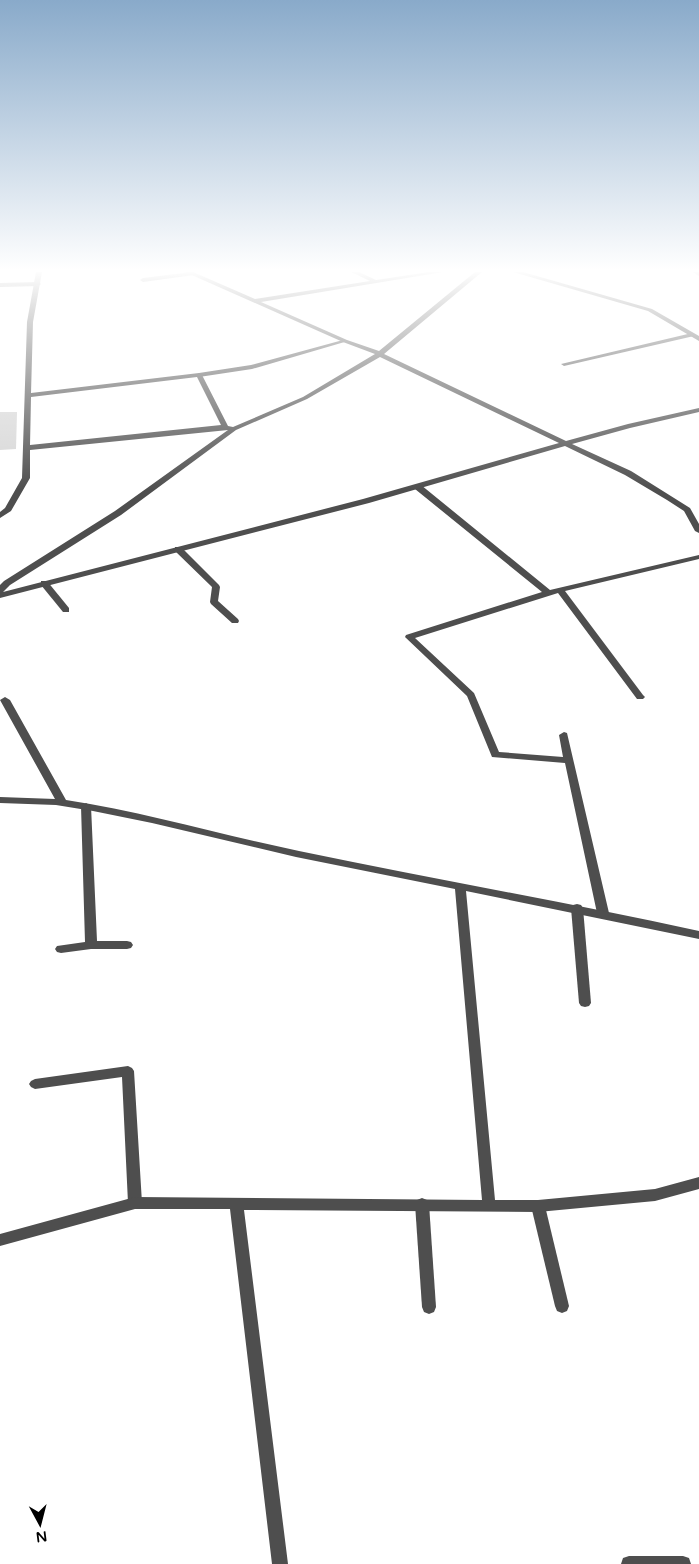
<svg xmlns="http://www.w3.org/2000/svg" width="699" height="1564" font-family="'Varela Round',sans-serif">
  <style>
    .green { fill: #d5d5d5 }
    .lines { fill: none; stroke-linecap: round; stroke-linejoin: round }
    .service { fill: #4e4e4e; fill-rule: evenodd }
    .minor { fill: #4e4e4e; fill-rule: evenodd }
  </style>
  <rect width="100%" height="100%" fill="#fff"/>
  <!-- green -->
  <path class="green" d="M0,412H17L16,449L0,450Z"/>
  <g class="lines">
    <!-- service -->
    <g class="service">
      <path d="M192,272L194,273V275L143,282L140,280L143,278Z"/>
      <path d="M693,272H699V276Z"/>
      <path d="M0,283L38,282L41,284L38,286L0,287Z"/>
      <path d="M692,333L695,335L694,336L564,366L561,364Z"/>
      <path d="M343,340L348,341L252,369L199,377L196,375L199,373L251,365Z"/>
      <path d="M415,485H421L550,590L699,555V559L565,591L643,695L645,697L643,699H637L558,593L415,638L474,693L499,752L563,757L559,735L564,732L567,733L609,913L607,916H599L597,913L565,763L492,757L467,696L405,637L406,635L542,592L415,489Z"/>
      <path d="M175,547H181L219,585L220,587L218,601L238,619L239,621L238,623H232L211,604L210,602L212,587L175,551Z"/>
      <path d="M41,581H47L69,608V612H63L41,585Z"/>
      <path d="M86,803L91,806L97,941H127L131,942L133,945L131,948L127,949H91L61,953L57,952L55,949L57,946L85,942L81,806Z"/>
      <path d="M577,904L581,905L583,908L591,1003L589,1006L585,1007L581,1006L579,1003L571,908L573,905Z"/>
      <path d="M128,1066L132,1068L134,1071L142,1203L140,1207L135,1209L130,1207L128,1203L122,1077L35,1089L31,1087L29,1084L31,1081L35,1079Z"/>
      <path d="M422,1198L427,1200L429,1204L436,1307L434,1312L429,1314L424,1312L422,1307L415,1204L417,1200Z"/>
      <path d="M538,1200L543,1202L545,1206L569,1306L567,1311L562,1313L557,1311L555,1306L531,1206L533,1202Z"/>
      <path d="M629,1556H683L689,1558L691,1564H621L623,1558Z"/>
    </g>
    <!-- minor -->
    <g class="minor">
      <path d="M36,272H42L33,322L31,393L199,373L202,375L228,426L233,427L303,397L375,354L343,342L185,272H193L255,299L370,281L351,272H359L376,280L429,272H443L261,302L347,340L379,351L475,272H482L384,354L566,441L628,424L699,408V412L630,428L572,444L631,471L690,508L699,524V533L695,531L684,511L667,500L625,475L565,446L369,503L0,598V585L4,581L115,511L228,430L30,450V478L11,511L0,518V512L5,508L22,478L27,322ZM380,357L559,443L363,499L3,592L10,585L121,515L236,430L307,399ZM197,377L221,425L30,445L31,397Z"/>
      <path d="M513,272H523L652,309L699,336V341L648,311Z"/>
      <path d="M5,697L10,700L66,800C145,812 221,835 299,851C432,879 566,902 699,931V939L466,891L495,1200H538L655,1189L699,1177V1189L655,1201L538,1212L244,1210L288,1564H272L230,1209H135L0,1246V1234L135,1197L482,1200L455,889L296,857L152,823L93,811L56,805L0,803V797L55,799L0,700Z"/>
    </g>
  </g>
  <!-- sky -->
  <linearGradient id="sky" x2="0" y2="1"><stop stop-color="#89aaca"/><stop offset="0.55" stop-color="#fff"/><stop offset="1" stop-color="#fff" stop-opacity="0"/></linearGradient>
  <rect width="699" height="491" fill="url(#sky)"/>
  <!-- north arrow -->
  <g transform="translate(40 1524) rotate(173)" stroke="#ffffff" stroke-width="4" paint-order="stroke">
  <path d="M0-4L9 19L0 12L-9 19Z" fill="#000000"/>
  <text y="-8" font-size="14" font-weight="bold" text-anchor="middle" fill="#000000">N</text>
  </g>
</svg>
